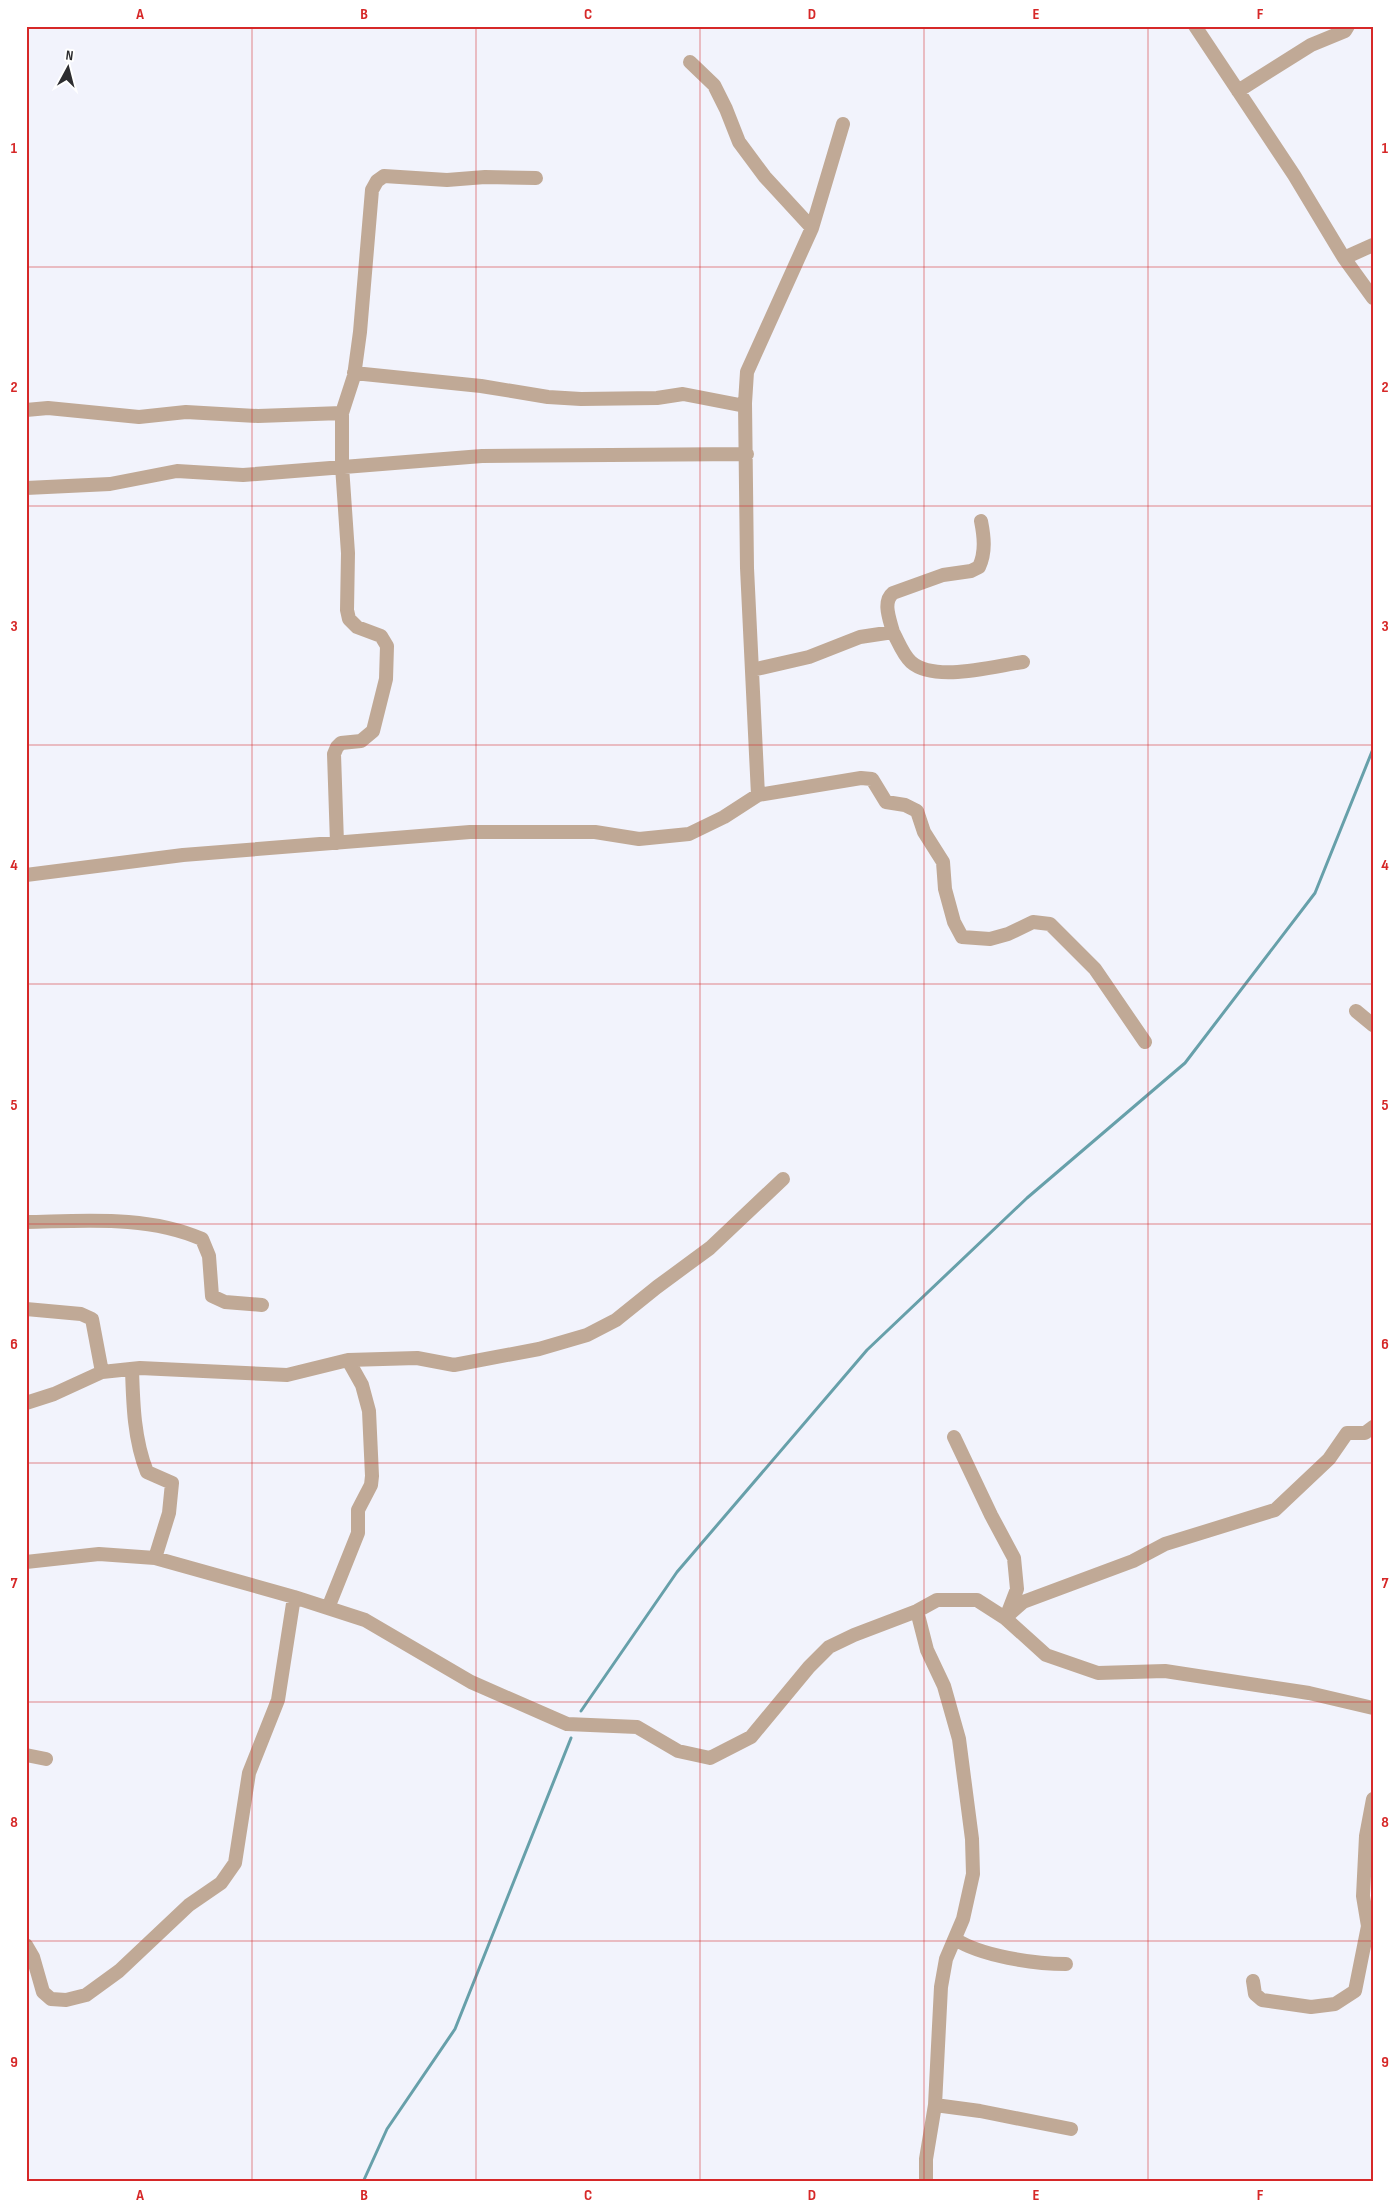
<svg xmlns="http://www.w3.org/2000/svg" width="1399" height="2208" font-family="'Sofia Sans Condensed',sans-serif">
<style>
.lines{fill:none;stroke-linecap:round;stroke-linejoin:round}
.stream{stroke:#67a0aa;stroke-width:3}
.minor{stroke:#c0a996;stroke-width:14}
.grid{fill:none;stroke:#d62828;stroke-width:1;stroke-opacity:0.55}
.neatline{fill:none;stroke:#d62828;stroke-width:2}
.grid-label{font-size:16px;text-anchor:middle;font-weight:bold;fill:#d62828}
</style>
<rect width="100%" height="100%" fill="#f2f3fc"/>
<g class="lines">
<path class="stream" d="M581,1711L677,1572L867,1350L1027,1198L1185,1063L1315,893L1373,749
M363,2182L387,2129L455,2029L571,1738"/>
<path class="minor" d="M1195,26L1294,175L1344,258L1373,298
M690,62L714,85L726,109L739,142L765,177L812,228
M1238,91L1311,45L1345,31L1348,26
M1344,258L1373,245
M354,373L481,386L548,397L581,399L657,398L683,394L745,406
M26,410L48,408L139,417L186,412L258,416L342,413L354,376L360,332L372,190L377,181L384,176L447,180L485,177L536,178
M26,488L110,484L177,471L243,475L482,456L747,454
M893,632C890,620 882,602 893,593L943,575L971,571L979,567C986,552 984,536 981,521
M752,670L809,657L860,637L893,632C898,641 903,655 911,662C935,683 994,666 1023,662
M758,795L861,778L872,779L886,802L905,805L917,811L924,832L943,862L945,889L954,922L962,937L990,939L1008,934L1033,922L1050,924L1095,969L1145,1042
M337,843L334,754L337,747L341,743L361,741L373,731L386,679L387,646L381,636L357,627L349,619L347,610L348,553L342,466V413
M26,875L183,855L470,832H595L639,839L689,834L724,817L758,795L747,568L745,403L747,372L812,228L843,124
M1356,1011L1373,1025
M26,1222C85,1221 147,1215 202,1239L209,1256L212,1296L225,1302L262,1305
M26,1309L81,1314L92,1319L102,1372
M132,1369C133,1403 134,1440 147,1472L172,1483L169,1513L155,1558
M26,1403L54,1394L102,1372L140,1368L287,1375L348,1360L417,1358L454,1365L539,1349L587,1335L616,1320L657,1287L710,1248L783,1179
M954,1437L991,1515L1014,1558L1017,1589L1007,1615
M26,1562L99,1554L155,1558L294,1597L365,1620L471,1682L567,1724L637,1727L678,1751L710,1758L751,1737L809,1667L829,1647L854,1635L917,1611L937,1600H977L1005,1618L1046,1655L1098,1673L1165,1671L1309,1693L1373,1708
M328,1608L358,1533V1510L371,1485L372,1476L369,1411L362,1385L348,1360
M917,1611L927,1650L944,1686L959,1739L972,1839L973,1874L963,1919L946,1959L941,1987L935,2105L926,2159V2182
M1005,1618L1023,1602L1133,1561L1165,1544L1275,1510L1329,1459L1347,1433H1365L1373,1427
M26,1755L46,1759
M955,1939C981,1956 1034,1964 1066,1964
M26,1945L33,1957L43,1992L51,1999L66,2000L86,1995L119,1971L189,1905L221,1883L235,1863L249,1773L278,1700L294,1597
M1253,1981L1255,1994L1262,2000L1311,2007L1335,2004L1355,1991L1368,1926L1363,1896L1366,1836L1373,1799
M935,2105L980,2111L1071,2129"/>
</g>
<path class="grid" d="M252,26V2182M476,26V2182M700,26V2182M924,26V2182M1148,26V2182M26,267H1373M26,506H1373M26,745H1373M26,984H1373M26,1224H1373M26,1463H1373M26,1702H1373M26,1941H1373"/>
<rect width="1399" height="2208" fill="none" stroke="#ffffff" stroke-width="55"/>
<g transform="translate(68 68) rotate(7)" stroke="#ffffff" stroke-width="4" paint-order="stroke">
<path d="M0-4L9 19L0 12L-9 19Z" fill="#2d2d30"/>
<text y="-8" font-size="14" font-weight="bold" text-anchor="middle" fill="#2d2d30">N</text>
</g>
<rect x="28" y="28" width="1344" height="2152" class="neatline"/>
<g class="grid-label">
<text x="140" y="19">A</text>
<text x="364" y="19">B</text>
<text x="588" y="19">C</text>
<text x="812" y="19">D</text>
<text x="1036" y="19">E</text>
<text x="1260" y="19">F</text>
<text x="14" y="153">1</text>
<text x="1385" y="153">1</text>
<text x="14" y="392">2</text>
<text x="1385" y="392">2</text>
<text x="14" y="631">3</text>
<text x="1385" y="631">3</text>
<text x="14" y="870">4</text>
<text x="1385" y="870">4</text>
<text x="14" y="1110">5</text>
<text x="1385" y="1110">5</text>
<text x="14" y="1349">6</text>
<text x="1385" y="1349">6</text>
<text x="14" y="1588">7</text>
<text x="1385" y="1588">7</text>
<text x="14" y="1827">8</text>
<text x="1385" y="1827">8</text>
<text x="14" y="2067">9</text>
<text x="1385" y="2067">9</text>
<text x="140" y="2200">A</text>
<text x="364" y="2200">B</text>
<text x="588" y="2200">C</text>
<text x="812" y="2200">D</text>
<text x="1036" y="2200">E</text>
<text x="1260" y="2200">F</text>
</g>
</svg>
